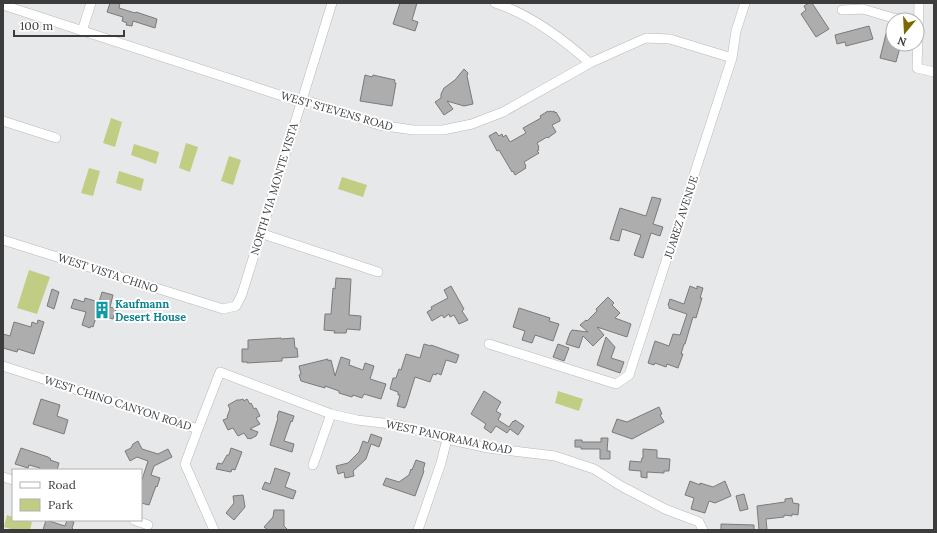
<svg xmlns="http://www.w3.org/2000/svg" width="937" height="533" font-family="Lora,serif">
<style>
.green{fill:#c1cd83}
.building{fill:#aeadae;stroke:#7b7a7b}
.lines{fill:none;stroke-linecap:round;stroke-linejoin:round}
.minor-casing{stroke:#b7b8b9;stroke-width:10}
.minor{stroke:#fff;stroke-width:9}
.labels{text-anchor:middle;stroke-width:4;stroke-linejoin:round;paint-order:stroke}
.street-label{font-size:11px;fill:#3c3c3d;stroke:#fff}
.culture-label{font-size:11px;font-weight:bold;fill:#0d838f;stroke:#fff;text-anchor:start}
</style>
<rect width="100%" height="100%" fill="#e7e8e9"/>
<path class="green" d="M111,118L122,122L115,147L103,143Z
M186,143L198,147L190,172L179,168Z
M134,144L159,152L156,164L131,155Z
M229,156L241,160L233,185L221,181Z
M89,168L100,171L93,196L81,193Z
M119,171L144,179L141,191L116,183Z
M342,177L367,185L363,197L338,189Z
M29,270L50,277L37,314L17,308Z
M558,391L583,399L579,411L555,403Z
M7,515L13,517V520H24L32,522L30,530H14L4,527Z"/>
<path class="building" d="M110,3H120L119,8L135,13L136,12L157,19L155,28L133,21L132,26L126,25L127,23L122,21L123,17L107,12Z
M400,3H417L412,20L418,22L415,31L393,24Z
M809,3H812L829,29L816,37L801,14L806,10L804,6Z
M869,26L873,39L846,46L845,42L837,44L835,35Z
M887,30L893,32V44H901L896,62L880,58Z
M464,69L468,73L467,76L473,104L464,106L447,101L453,109L444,115L435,102L441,98V94L444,88L455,80Z
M365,75L372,77L373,75L395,80L394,82L396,83L392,106L360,101Z
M548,111V112L551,111L552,112L554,111L555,113L556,112L560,119V121L552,125L556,132L548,138L547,137L537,143L539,147L538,148L539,150L537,151L539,153L524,162L526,166L525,167L526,168L515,175L513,171L512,172L499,150L497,151L489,136L496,132L499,136L502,134L503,137L506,135L510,142L526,133L523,128L541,118L540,116Z
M652,197L661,199L653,224L663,227L660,236L651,233L643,258L634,255L641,235L622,229L619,241L610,239L620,208L646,216Z
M336,278L351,279L349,315L361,316L360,330L347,329L346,333H334L335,331L324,330L325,314H331L333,288L335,289Z
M451,286L464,309L462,311L468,320L459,324L454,315L450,317L449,314L444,318L442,315L432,321L427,312L432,309L431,307L448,298L444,290Z
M690,286L697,289V286L703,288L700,298H702L696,318L693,317L685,344H684L681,354H683L678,368L667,364L666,367L655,363L654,365L648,363L655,341L669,346L673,334L680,335L687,314L669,308V306L668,305L670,299L684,304Z
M52,289L59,292L54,309L47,306Z
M102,292L113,295L110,307L116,309L113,319L97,314L93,327L91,326L90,328L82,325L86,312L71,308L74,299L84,302L85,298L99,302Z
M608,297L614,303L612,305L620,313L615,318L631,324L627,337L597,327L604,335L593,346L583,336L579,348L566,344L570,333L572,330L588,332L580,325L586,320L587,321L597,311L596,309Z
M519,308L550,318L549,321L559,324L553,341L535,335L532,343L522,340L525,331L513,327Z
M38,320L44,322L34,354L18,349L17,352L3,348V334L10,336L14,322L31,327L32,322L37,324Z
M606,337L615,347L611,358L624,362L620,373L597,365Z
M281,338V339L294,338L295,348H297L298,357L282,358V361L247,363V362H242V349H248V340Z
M424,344L431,346V345L459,355L456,363L446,360L441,375L437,373L436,375L433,374L430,382L415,377L406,406H405V408L397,406L400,395H398V392L390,389L393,378H396L399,369L401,370L406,354L420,358Z
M558,344L569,348L564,361L553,357Z
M341,357L350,360L349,365L363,370L365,363L374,366L370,379L386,384L381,399L364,394L362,398L353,395L352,397L339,393V391L325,386V388L301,381L299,375L301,374L299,366L328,359V361L331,360L335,376Z
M484,391L501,402L496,411L501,414L498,420L509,427L513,421L514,422L515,420L524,426L518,435L510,429L507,433L496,426L491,433L484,428L486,424L471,414Z
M41,399L60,405L57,416L68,420L64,434L33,424Z
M243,399L244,401L247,399L250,404L251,403L254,409L256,408L260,416L256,418L260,424L250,429L258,432L256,436L250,439L249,438L248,439L244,433L238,436L233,428L228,430L223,420L228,418L227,417L230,409L228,405L237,400H240Z
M659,407L662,414L660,415L664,422L632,439L612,432L617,419L627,422Z
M279,411L294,416L292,422L291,421L284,441L294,444L292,452L270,445L278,418L277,417Z
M371,434L382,438L379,447L371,444L366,459L353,471L354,476L345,478L344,472L338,474L336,466L348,463L359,452L363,441L368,443Z
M601,438H608L607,451H610V459H600V449H581V447H575V440H582V442H601Z
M138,441L142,449L158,454L168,449L172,457L154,466L151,475L160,478L157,487L156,486L149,505L141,503V483L148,461L137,457L130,461L125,451L131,448L133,444Z
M21,448L48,457L51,459L50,460L59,463L57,470H39L40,468L29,465L28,468L15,464Z
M231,448L242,452L235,470L232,469L231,472L216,469L218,463L222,464L227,455H229Z
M643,449L657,450V458L670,459L669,471H664V473L647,472V478L641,477V471L629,470L630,461L641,462L642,458H643Z
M416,460L425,463L423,470L424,471L415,496L383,485L386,478L399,482L409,475L411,469L412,470Z
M275,468L290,473L285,487L296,491L293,499L262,489L265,482L270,484Z
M690,481L700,485V483L713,487L725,481L731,496L715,503L709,501L705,513L691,509L694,498L685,495Z
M744,494L748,509L740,511L736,496Z
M243,495L245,507L234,520L226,513L234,503L233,496Z
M792,498L793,503L799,504L798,515L792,514V516L784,515V517L766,519L767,530H759L757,506L785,502V499Z
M274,510H284V526L288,530H268L264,527L273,517Z
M46,520L65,526L67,520L74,522L72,528L73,529V530H43Z
M721,524L754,525V530H721Z"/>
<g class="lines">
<g class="minor-casing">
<path id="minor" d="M495,3C530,14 563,39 590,63
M919,3L917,68L934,72
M3,5L301,102H311L379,125L413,130H443L472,124L503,112L590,63L646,38L670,39L732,58
M842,10L863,9L893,18L919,20
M82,31L91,3
M3,121L56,138
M260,233L378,272
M3,240L223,309L236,306L242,294L332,3
M489,344L616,384L629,375L732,58L736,31L745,3
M3,366L198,429
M313,465L331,414
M3,477L13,480
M134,520L148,525
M214,530L185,464L198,429L220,372L331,414L357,420L399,425L447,439L488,448L555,456L594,469L621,486L665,509L699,522L703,530
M418,530L441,463L447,439"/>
</g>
<use href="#minor" class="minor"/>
</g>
<defs>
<g id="building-bare" transform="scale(1.38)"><path d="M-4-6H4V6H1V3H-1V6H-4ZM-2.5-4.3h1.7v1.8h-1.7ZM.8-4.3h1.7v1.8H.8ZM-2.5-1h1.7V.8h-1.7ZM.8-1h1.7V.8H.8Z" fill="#0f9aa8" stroke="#fff" stroke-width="2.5" paint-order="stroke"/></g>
</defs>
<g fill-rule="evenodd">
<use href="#building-bare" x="102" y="310"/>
</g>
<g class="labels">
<g class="street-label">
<text transform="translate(337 111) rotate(16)" y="4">WEST STEVENS ROAD</text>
<text transform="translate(274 189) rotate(-73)" y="4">NORTH VIA MONTE VISTA</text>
<text transform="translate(681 217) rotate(-72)" y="4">JUAREZ AVENUE</text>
<text transform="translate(108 273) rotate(18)" y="4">WEST VISTA CHINO</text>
<text transform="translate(118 403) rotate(18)" y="4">WEST CHINO CANYON ROAD</text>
<text transform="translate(449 437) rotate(12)" y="4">WEST PANORAMA ROAD</text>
</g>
<g class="culture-label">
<text x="115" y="308">Kaufmann<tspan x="115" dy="13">Desert House</tspan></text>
</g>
</g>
<rect width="937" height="533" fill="none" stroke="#3c3c3d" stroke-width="8"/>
<rect x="12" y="469" width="130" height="52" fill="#ffffff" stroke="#b1b1b1"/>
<rect x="20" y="482" width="20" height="6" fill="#ffffff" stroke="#b1b1b1"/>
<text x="48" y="489" font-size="12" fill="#3c3c3d">Road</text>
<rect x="20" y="499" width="20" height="12" fill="#c1cd83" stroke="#b1b1b1"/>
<text x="48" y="509" font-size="12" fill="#3c3c3d">Park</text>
<g transform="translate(905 32) rotate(198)"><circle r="19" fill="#ffffff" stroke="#b1b1b1"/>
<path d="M0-3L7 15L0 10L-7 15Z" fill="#7c6800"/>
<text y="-6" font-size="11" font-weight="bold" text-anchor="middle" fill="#3c3c3d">N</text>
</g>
<path d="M14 30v6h110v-6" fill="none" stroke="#3c3c3d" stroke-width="2"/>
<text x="20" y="30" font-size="12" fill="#3c3c3d" stroke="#ffffff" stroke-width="3" paint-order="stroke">100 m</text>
</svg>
